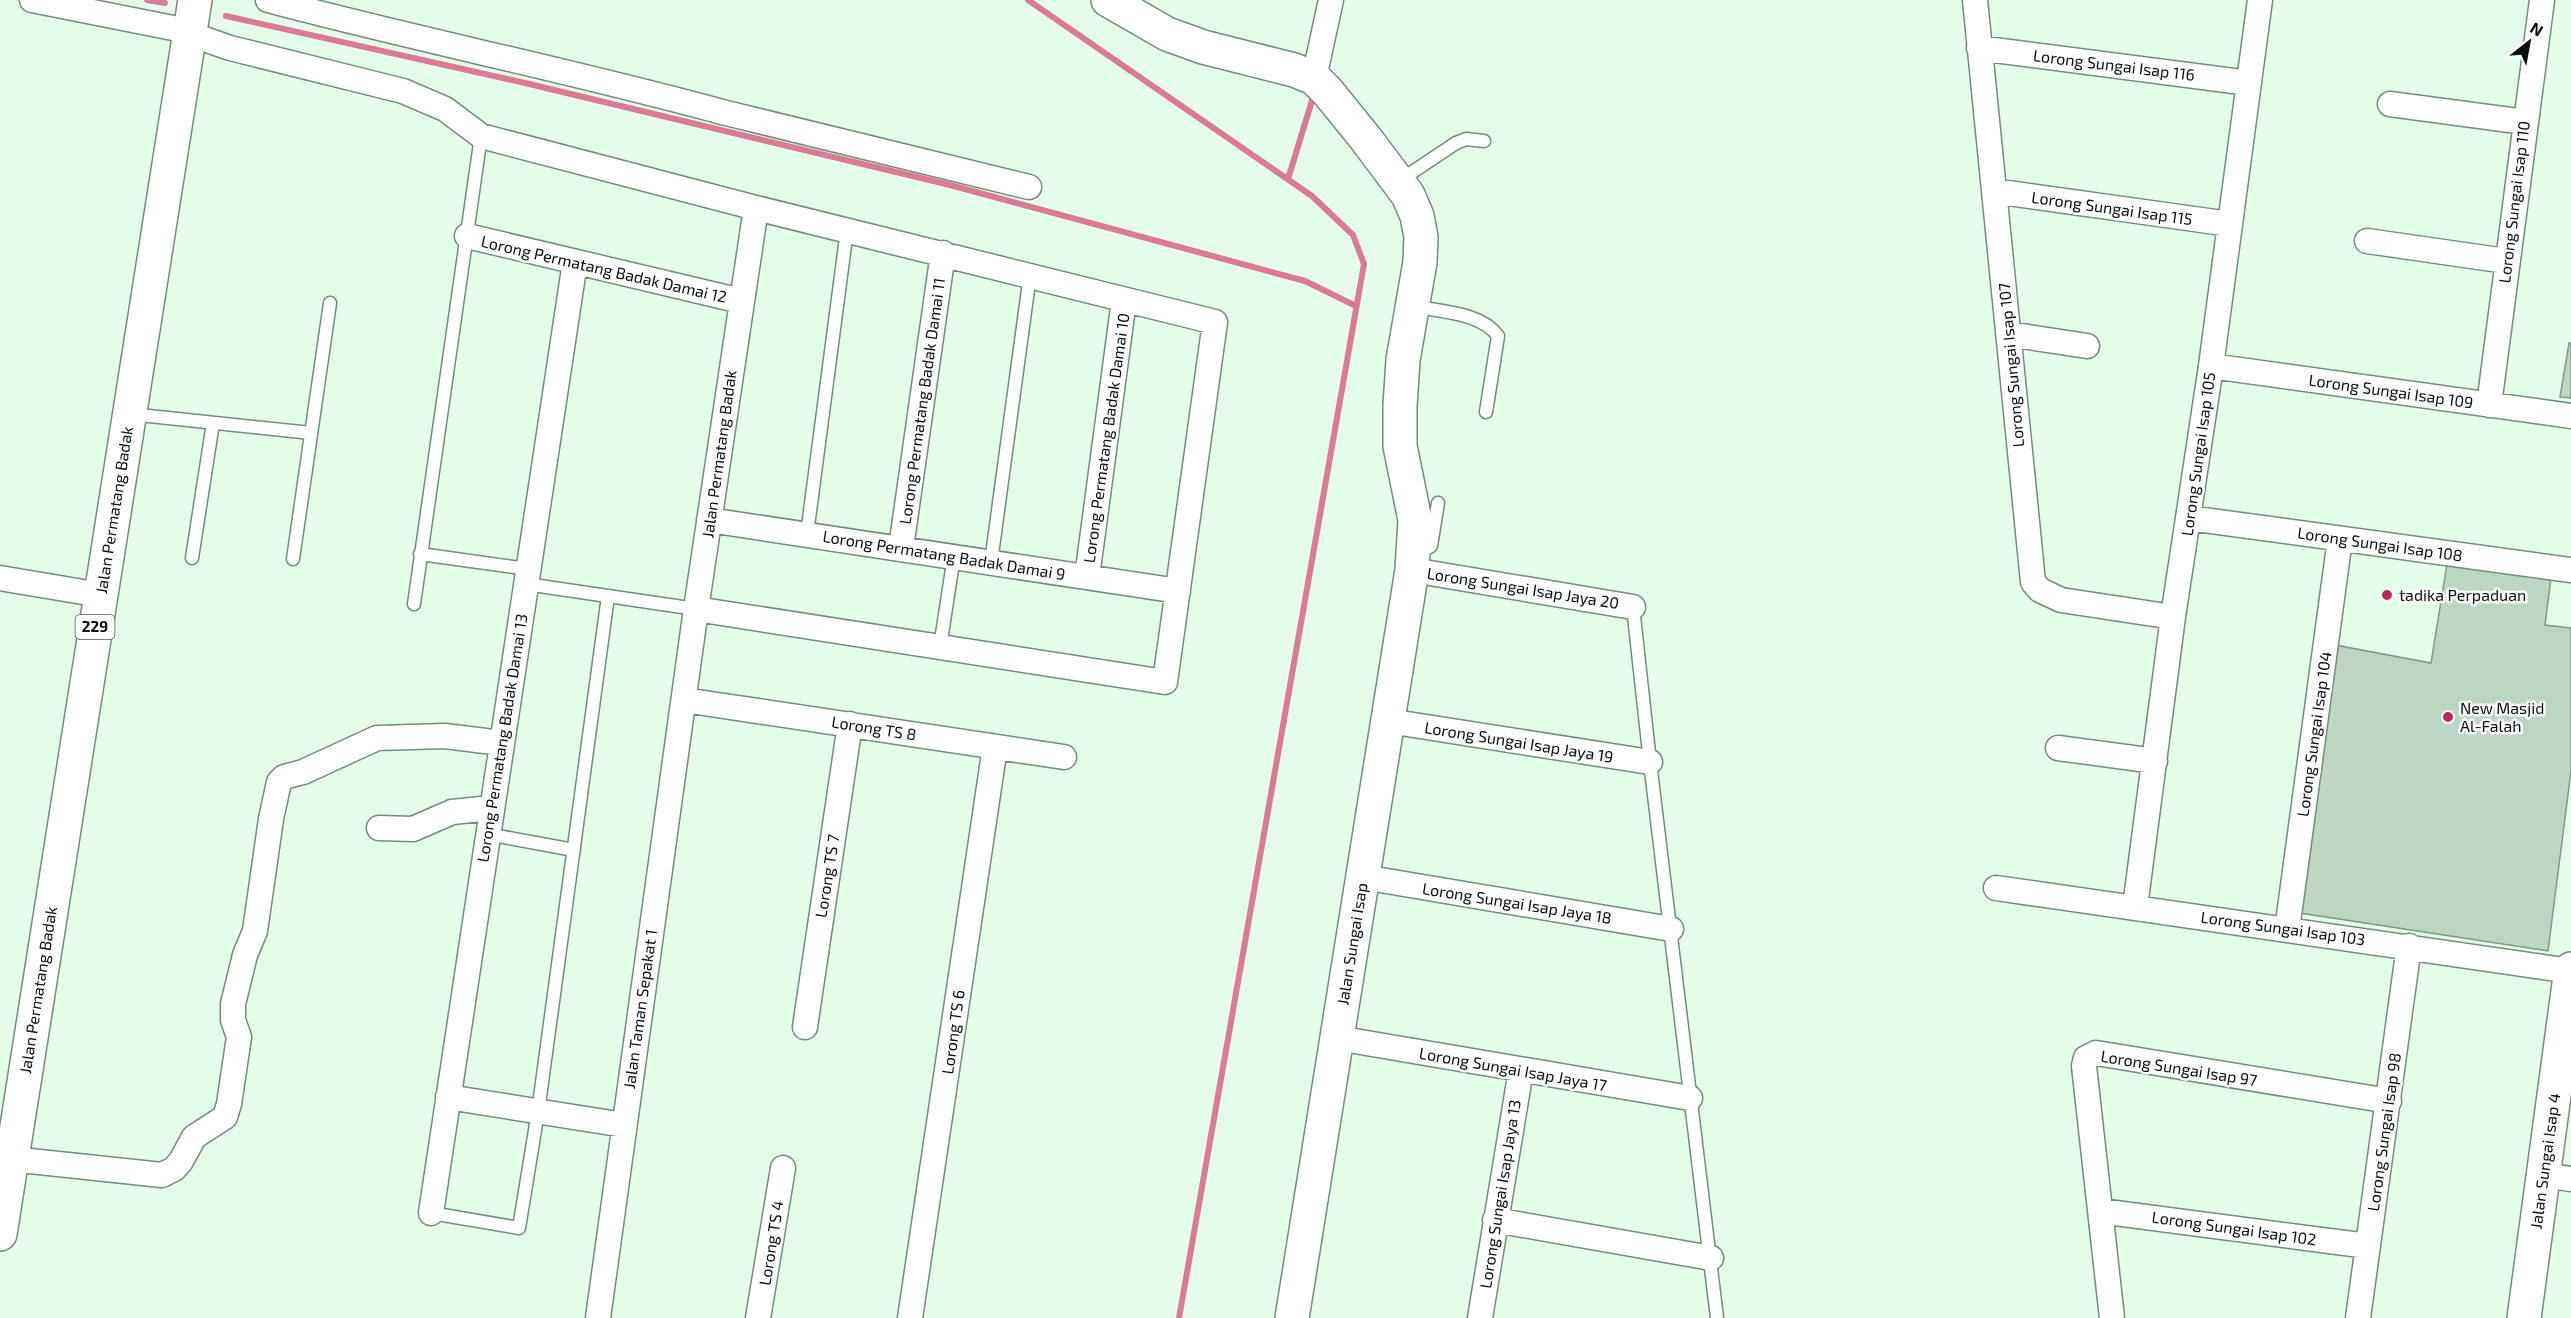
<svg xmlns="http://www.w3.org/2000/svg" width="2571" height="1318" font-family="'Exo 2',sans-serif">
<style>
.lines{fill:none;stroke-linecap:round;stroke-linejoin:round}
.stream{stroke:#da7a93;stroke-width:6}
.building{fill:#bcd6c2;stroke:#819986;stroke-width:1.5}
.lane-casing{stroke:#748c7a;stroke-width:15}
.street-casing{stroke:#748c7a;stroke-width:27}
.secondary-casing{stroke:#748c7a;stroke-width:36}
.primary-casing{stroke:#748c7a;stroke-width:36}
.lane{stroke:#fff;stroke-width:12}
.street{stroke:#fff;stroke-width:24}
.secondary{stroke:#fff;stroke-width:33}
.primary{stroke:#fff;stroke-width:33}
.poi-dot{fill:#b6295e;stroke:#fff;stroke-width:2}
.labels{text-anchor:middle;stroke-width:5;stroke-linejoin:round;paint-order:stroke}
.shield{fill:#fff;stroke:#515753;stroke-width:1.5}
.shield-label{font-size:15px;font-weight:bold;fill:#070f09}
.street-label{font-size:16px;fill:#070f09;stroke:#fff}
.poi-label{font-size:16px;fill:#070f09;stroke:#fff;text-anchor:start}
</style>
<rect width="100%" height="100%" fill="#e4feea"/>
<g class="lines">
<path class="stream" d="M147,0L165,3
M1028,0L1312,196L1353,235L1364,264L1179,1318
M226,16L525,83L950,185L1305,281L1356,306
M1288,179L1314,94"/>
</g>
<path class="building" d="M2569,343H2571V398L2560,397Z
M2447,564L2551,578L2545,625L2571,628V771L2548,951L2300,913L2335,645L2431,663Z"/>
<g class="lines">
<g class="lane-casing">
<path id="lane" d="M1399,181L1456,143L1466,139L1484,141
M1413,306C1440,312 1481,312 1498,336L1486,412
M130,414L311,433
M807,534L847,230
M420,554L528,569
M1417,554L1431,546L1438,503
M192,558L213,423
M293,559L330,303
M991,562L1030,275
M526,584L696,609
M414,604L481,136
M1633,607L1650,762L1717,1318
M940,647L954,556
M487,834L574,850
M431,1213L519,1228L538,1112L608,596"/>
</g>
<g class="street-casing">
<path id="street" d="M32,0L173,28L230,48L403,91L445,109L481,136L756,208L1215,322L1165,682L696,609
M268,0C418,40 572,71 722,112L1029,187
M1975,0L2033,582L2040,590L2061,600L2173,617
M1979,48L2249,83
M1314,78L1331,0
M2390,104L2525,122
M1994,191L2230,224
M467,236L741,301
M2367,241L2506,261
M2009,334L2087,346
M2211,366L2571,416
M2489,405L2542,0
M2189,518L2571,570
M709,520L1178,591
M901,548L943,253
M1412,570L1633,607
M1087,577L1124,300
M0,578L101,595
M684,700L1064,757
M1388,721L1650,762
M2058,748L2155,761
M379,828L413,829L452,812L491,808
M1363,877L1671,929
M1996,888L2571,971
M2135,907L2173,617L2211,366L2260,0
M2287,930L2340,539
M805,1027L850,724
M1337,1038L1690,1098
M448,1097L624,1125
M11,1159L162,1175L174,1169L181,1161L194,1137L225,1117L229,1104L239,1037L233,1020V1004L245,955L255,931L271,819L279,782L284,777L303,772L377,738L445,736L501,743
M2543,1175L2571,1179
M2100,1211L2368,1246
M431,1213L575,262
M1495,1220L1711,1258
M598,1318L696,609L756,208
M758,1318L783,1168
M910,1318L995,747
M1480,1318L1521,1070
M2112,1318L2084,1066L2086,1058L2096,1053L2389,1101
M2358,1318L2409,946"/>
</g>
<g class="secondary-casing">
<path id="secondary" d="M1108,0L1167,34L1203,47L1294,70L1314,78L1328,92L1366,139L1408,195L1417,216L1421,237L1420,262L1403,360L1400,406V446L1415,520L1412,570L1292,1318
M2524,1318L2571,969"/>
</g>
<g class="primary-casing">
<path id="primary" d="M0,1234L195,0"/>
</g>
<use href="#lane" class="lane"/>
<use href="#street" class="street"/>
<use href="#secondary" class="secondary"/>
<use href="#primary" class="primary"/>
</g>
<g class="poi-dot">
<circle cx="2387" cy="595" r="6"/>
<circle cx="2448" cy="717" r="6"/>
</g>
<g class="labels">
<rect class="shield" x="75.5" y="615" width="39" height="24" rx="4.5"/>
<g class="shield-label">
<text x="95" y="632">229</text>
</g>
<g class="street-label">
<text transform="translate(2114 65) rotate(7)" y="6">Lorong Sungai Isap 116</text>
<text transform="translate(2514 202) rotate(-83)" y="6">Lorong Sungai Isap 110</text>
<text transform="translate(2112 208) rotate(8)" y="6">Lorong Sungai Isap 115</text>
<text transform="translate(604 269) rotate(13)" y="6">Lorong Permatang Badak Damai 12</text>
<text transform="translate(2011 365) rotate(-95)" y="6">Lorong Sungai Isap 107</text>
<text transform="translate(2391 391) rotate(8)" y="6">Lorong Sungai Isap 109</text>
<text transform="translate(922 401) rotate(-82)" y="6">Lorong Permatang Badak Damai 11</text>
<text transform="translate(1106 438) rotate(-82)" y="6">Lorong Permatang Badak Damai 10</text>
<text transform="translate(719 454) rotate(-82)" y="6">Jalan Permatang Badak</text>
<text transform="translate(2198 454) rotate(-82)" y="6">Lorong Sungai Isap 105</text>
<text transform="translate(114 510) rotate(-81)" y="6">Jalan Permatang Badak</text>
<text transform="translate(2380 544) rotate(8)" y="6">Lorong Sungai Isap 108</text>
<text transform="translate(944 555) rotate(9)" y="6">Lorong Permatang Badak Damai 9</text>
<text transform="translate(1523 588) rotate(9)" y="6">Lorong Sungai Isap Jaya 20</text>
<text transform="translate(874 728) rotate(9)" y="6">Lorong TS 8</text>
<text transform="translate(2314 734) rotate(-82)" y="6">Lorong Sungai Isap 104</text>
<text transform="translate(502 738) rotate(-81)" y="6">Lorong Permatang Badak Damai 13</text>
<text transform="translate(1519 742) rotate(9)" y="6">Lorong Sungai Isap Jaya 19</text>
<text transform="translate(827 876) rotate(-81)" y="6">Lorong TS 7</text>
<text transform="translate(1517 903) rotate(9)" y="6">Lorong Sungai Isap Jaya 18</text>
<text transform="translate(2283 928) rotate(8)" y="6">Lorong Sungai Isap 103</text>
<text transform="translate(1352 944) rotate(-81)" y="6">Jalan Sungai Isap</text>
<text transform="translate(38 990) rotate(-81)" y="6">Jalan Permatang Badak</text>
<text transform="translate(640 1009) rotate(-82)" y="6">Jalan Taman Sepakat 1</text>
<text transform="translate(953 1032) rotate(-82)" y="6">Lorong TS 6</text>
<text transform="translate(2179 1068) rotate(9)" y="6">Lorong Sungai Isap 97</text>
<text transform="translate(1513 1069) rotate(10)" y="6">Lorong Sungai Isap Jaya 17</text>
<text transform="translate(2384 1132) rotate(-82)" y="6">Lorong Sungai Isap 98</text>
<text transform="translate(2545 1161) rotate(-82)" y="6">Jalan Sungai Isap 4</text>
<text transform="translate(1500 1194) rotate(-81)" y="6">Lorong Sungai Isap Jaya 13</text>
<text transform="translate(2234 1228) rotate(8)" y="6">Lorong Sungai Isap 102</text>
<text transform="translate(771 1243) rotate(-81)" y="6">Lorong TS 4</text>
</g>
<g class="poi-label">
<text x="2399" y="601">tadika Perpaduan</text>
<text x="2460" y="714">New Masjid<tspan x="2460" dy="18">Al-Falah</tspan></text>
</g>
</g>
<g transform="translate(2529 42) rotate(31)" stroke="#ffffff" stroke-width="4.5" paint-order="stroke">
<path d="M0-4.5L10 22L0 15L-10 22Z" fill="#070f09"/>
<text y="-9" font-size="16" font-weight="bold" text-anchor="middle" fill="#070f09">N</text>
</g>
</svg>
